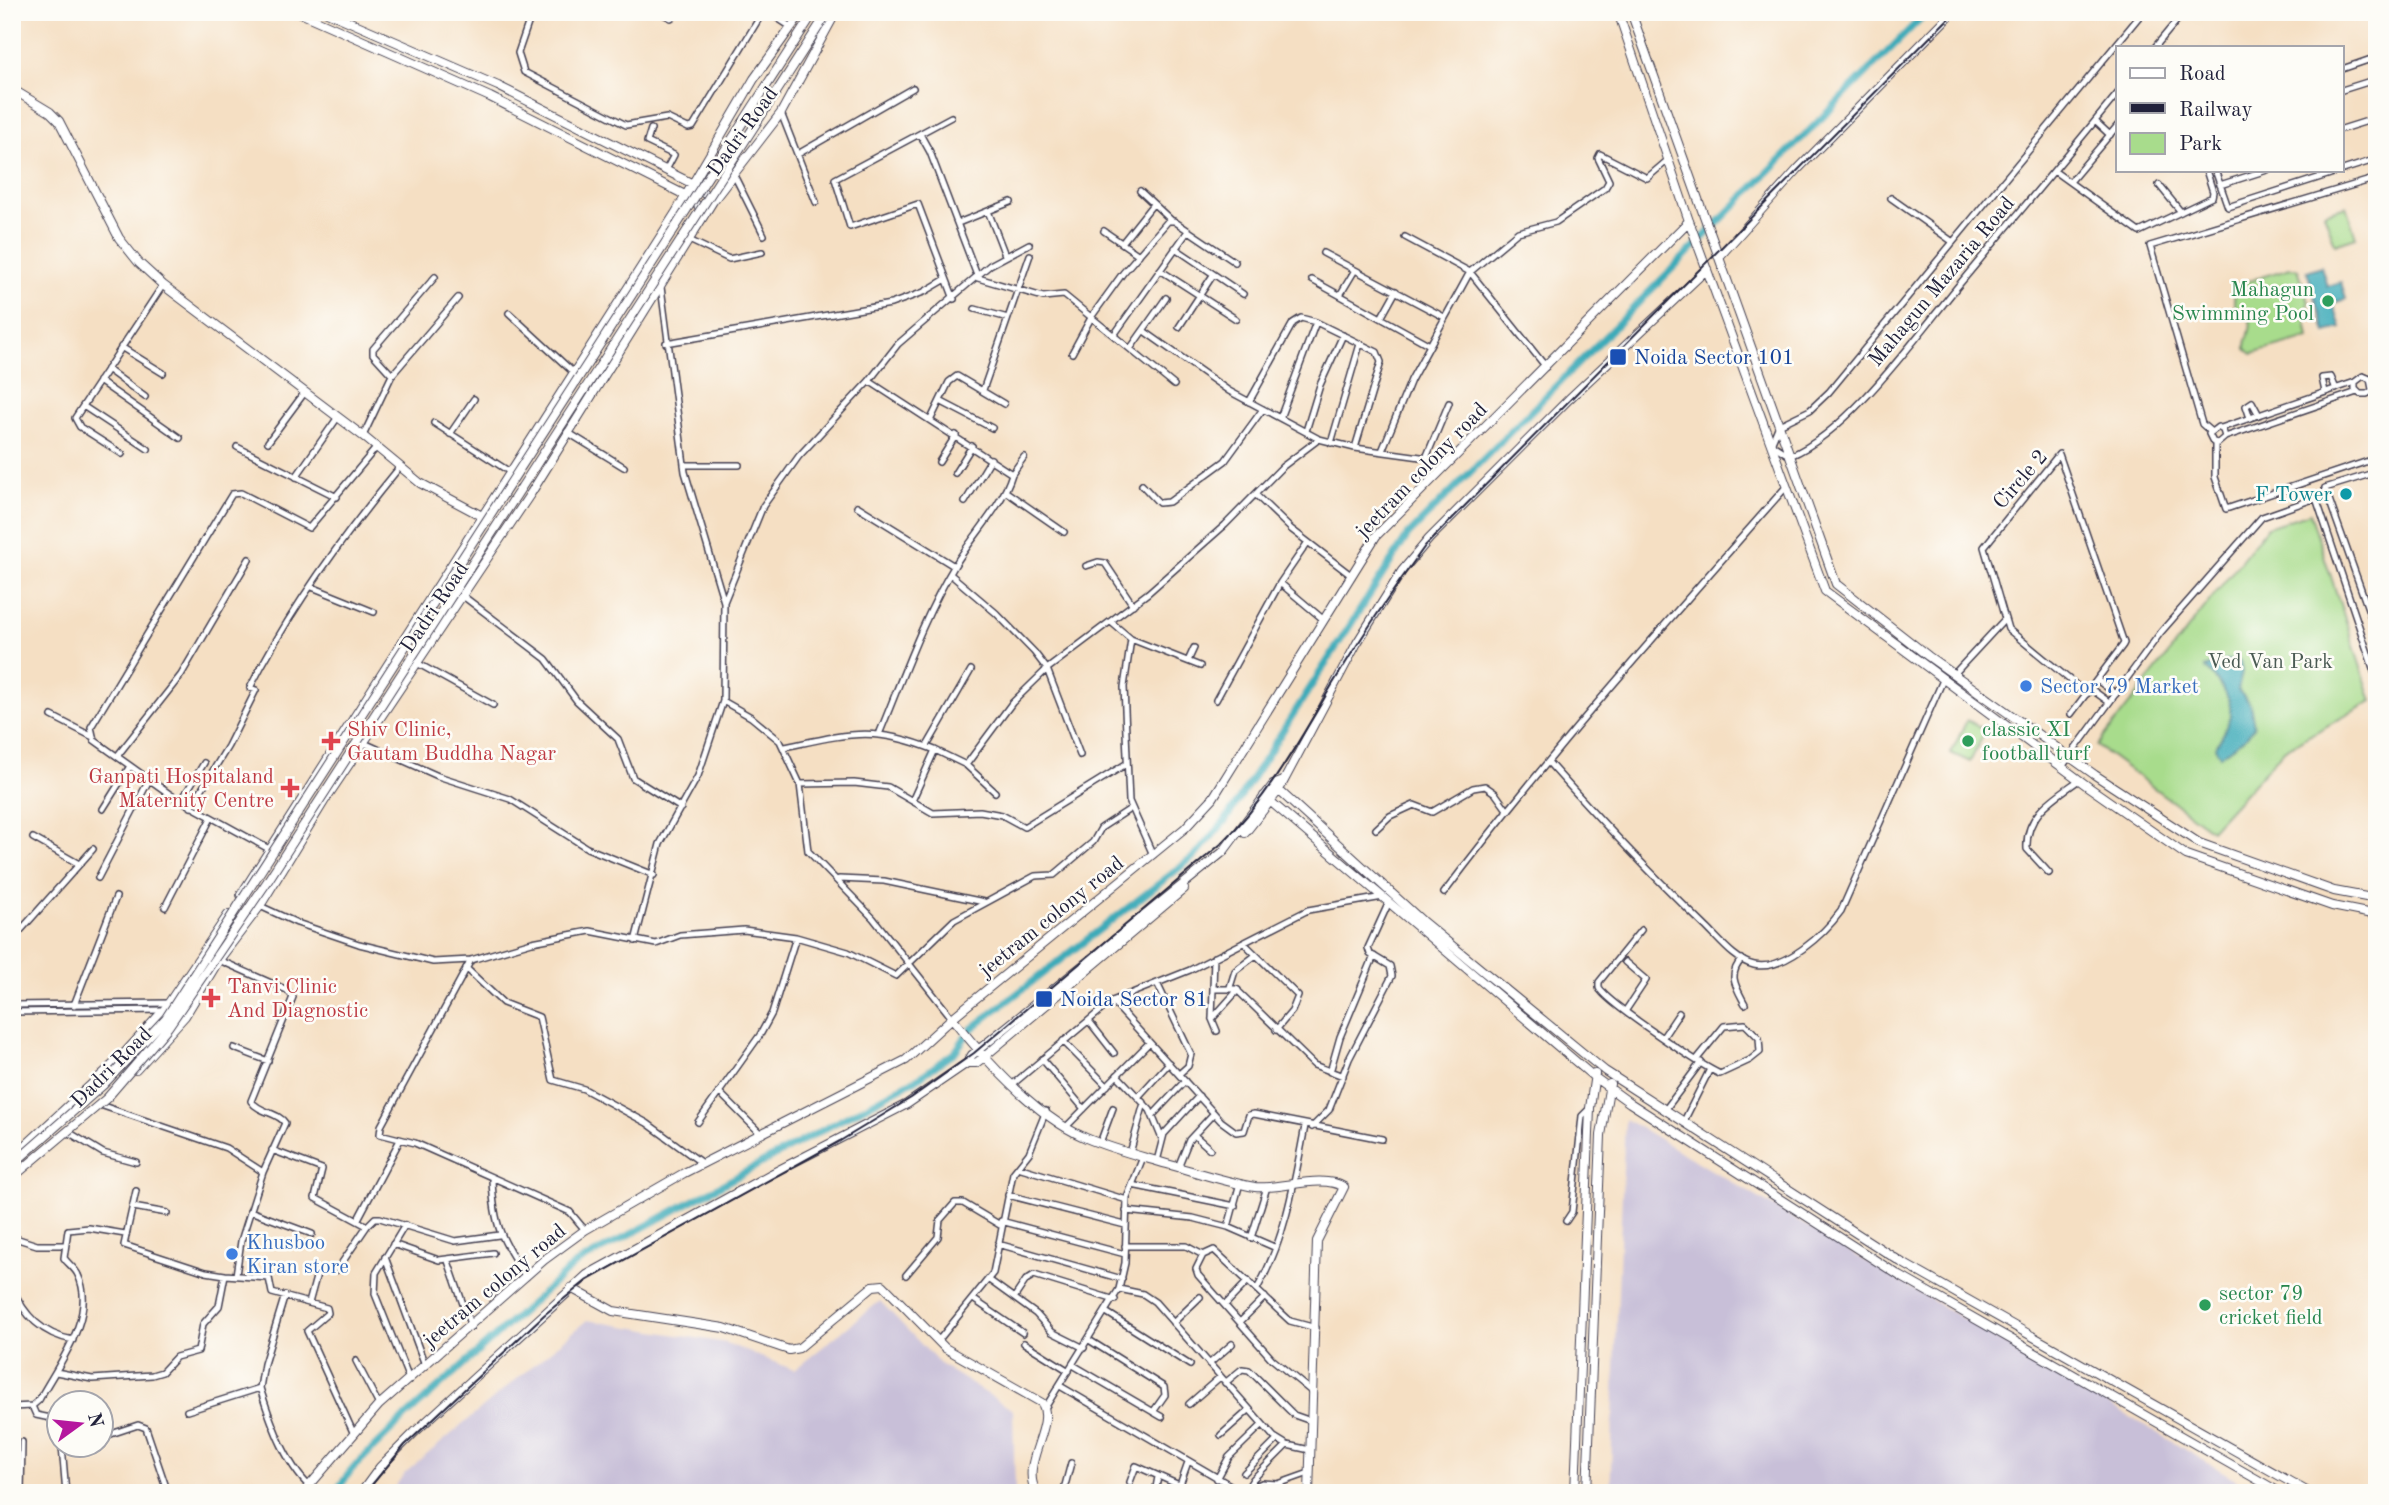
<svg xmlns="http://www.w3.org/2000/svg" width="2389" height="1505" font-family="'Old Standard TT',serif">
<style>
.industrial{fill:#c8bfd8}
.green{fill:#a8dc8c;stroke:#657f64;stroke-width:2}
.water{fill:#3cabb9;stroke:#2f667a;stroke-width:2}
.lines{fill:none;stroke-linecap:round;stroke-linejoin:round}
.canal{stroke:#3cabb9;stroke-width:7}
.street-casing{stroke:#423e4f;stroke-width:8}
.secondary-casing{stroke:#423e4f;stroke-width:10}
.street{stroke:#fff;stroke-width:5}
.secondary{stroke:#fff;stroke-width:8}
.rail{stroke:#22223b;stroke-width:2}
.secondary-bridge-casing{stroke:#423e4f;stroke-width:10;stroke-linecap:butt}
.secondary-bridge{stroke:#fff;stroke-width:8}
.leisure-dot{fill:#2e9e5b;stroke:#fdfcf7;stroke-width:2.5}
.transit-dot{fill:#1a4fb4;stroke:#fdfcf7;stroke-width:2.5}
.culture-dot{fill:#0f9aa8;stroke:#fdfcf7;stroke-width:2.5}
.shop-dot{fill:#3f7fe0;stroke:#fdfcf7;stroke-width:2.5}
.health-dot{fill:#e0444e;stroke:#fdfcf7;stroke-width:2.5}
.labels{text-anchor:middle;stroke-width:5;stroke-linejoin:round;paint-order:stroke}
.street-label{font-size:21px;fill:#22223b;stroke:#fdfcf7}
.leisure-label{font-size:21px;fill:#27864d;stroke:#fdfcf7;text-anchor:start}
.transit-label{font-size:21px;fill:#164399;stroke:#fdfcf7;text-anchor:start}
.culture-label{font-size:21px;fill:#0d838f;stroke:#fdfcf7;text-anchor:end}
.park-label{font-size:21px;fill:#4a5a53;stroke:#fdfcf7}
.shop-label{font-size:21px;fill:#366cbe;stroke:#fdfcf7;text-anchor:start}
.health-label{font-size:21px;fill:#be3a42;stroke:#fdfcf7;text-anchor:start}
</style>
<rect width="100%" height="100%" fill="#fdfcf7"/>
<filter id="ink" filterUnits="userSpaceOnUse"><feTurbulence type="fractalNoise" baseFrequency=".0143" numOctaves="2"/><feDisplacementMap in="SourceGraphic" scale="14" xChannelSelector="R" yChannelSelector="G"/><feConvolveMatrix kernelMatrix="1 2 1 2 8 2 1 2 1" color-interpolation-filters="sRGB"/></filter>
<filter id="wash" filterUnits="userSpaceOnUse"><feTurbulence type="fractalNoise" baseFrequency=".00686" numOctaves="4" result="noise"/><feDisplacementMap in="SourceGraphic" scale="28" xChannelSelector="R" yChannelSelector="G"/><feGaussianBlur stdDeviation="1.57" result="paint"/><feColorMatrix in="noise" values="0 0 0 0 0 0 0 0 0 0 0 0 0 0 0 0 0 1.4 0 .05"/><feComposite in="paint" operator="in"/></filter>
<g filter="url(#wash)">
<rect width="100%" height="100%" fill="#f5dfc3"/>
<path class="industrial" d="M1625,1119L2259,1493H1610Z
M880,1301L941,1365L1013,1410L1015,1493H390L405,1473L587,1320L726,1343L794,1370Z"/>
<path class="green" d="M2346,206L2356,237L2335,244L2324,213Z
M2290,268L2298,269L2309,302L2306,321L2309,338L2252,354L2246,349C2245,335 2257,327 2246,313H2239L2234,303L2235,285Z
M2310,513L2372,701L2285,749L2211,830L2097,746L2267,527Z
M1967,720L1986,730L1970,762L1951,753Z"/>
<path class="water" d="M2321,266L2327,286L2341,282L2346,299L2333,303L2341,328L2326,332L2307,271Z
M2227,660L2240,661L2242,672L2238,690L2250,704L2254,726L2246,737L2220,756L2215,747C2239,714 2234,695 2205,668Z"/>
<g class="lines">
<path class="canal" d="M335,1493L352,1469L401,1421L574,1265L920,1077L955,1052L970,1030L1196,855L1225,821L1408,535L1927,12"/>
</g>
</g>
<g filter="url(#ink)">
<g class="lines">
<g class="street-casing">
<path id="street" d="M532,12L518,53L524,72L626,125L667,118L688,128L693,127L763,12
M659,12L671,18L680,12
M768,12L791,27
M2155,47L2184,12
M2342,69L2377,57
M2342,90L2377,79
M2118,93C2065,158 2011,222 1958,286C1916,337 1849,432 1790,456L1771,444L1779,425L1810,410L1829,392L2143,12
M781,113L816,202
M951,117L835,179L850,227L918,204L954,299
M2095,121L2110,135
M651,129L647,142L674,155L666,170
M2342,129L2377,118
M920,134L930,152L978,278L1043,297L1064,295L1174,385
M798,154L913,88
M2215,170L2228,207L2377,159
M2054,171L2139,232L2212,197L2213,192L2206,170
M729,179H736L764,235
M2070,182L2118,125
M2159,185L2181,212
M2220,185L2267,170
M1140,191L1171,220
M1891,198L1953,242
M958,223L988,211
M1104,231L1139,255
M1405,237L1470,272L1546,367
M689,240L729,259L762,252
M1122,243L1153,204
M1175,248L1243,294
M1323,253L1444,317
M1005,255L988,211L1011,202
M1160,270L1236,319
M1312,280L1428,344
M661,287L685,472L724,602L723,701L751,717L780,741L800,784L808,851L873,918L952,1018
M1340,295L1355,270
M975,309L1008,318
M509,313L574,373
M1381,318L1396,291
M1179,327L1213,275
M1144,331L1229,391L1319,439L1355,448L1450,461
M1114,335L1188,231
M666,343L891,304L924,292L946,279
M121,347L163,373
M1130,349L1166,298
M1072,353L1092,316L1123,273L1168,221H1174L1235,262
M107,369L145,397
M392,375L458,298
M99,381L180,438
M869,381L1012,474C1002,507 973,535 955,565C924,616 903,676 880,732
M2372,389L2370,379L2363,376L2355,382V389L2360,394H2367L2377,387
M983,390L1030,255
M2325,392L2322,378L2331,377L2336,389
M940,401L992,428
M1249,402L1293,323L1301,318L1316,322
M83,406L148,449
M1280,418L1316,322L1377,352L1381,362L1355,448
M2250,418L2246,406L2252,402L2259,415
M931,419L949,382L957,376L1004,404
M434,423L510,472
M2221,428L2355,382
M1306,431L1320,385L1343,335
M2210,431L2202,424L2150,246L2377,178
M567,432L624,467
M450,434L474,399
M363,436L392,375L373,354V349L435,277
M2225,437L2223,430L2218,427L2209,434L2213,442L2218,443L2225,437L2357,392
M268,442L305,392
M1331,443L1360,344
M2215,443V477L2226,509L2377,458
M237,447L337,497
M1382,451L1411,380L1470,272L1518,232L1556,222L1605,188L1609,181L1598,158L1600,154L1647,178L1668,160
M122,454L80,427L75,418L163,285
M1426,458L1449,403
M939,462L956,435
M684,465H739
M2377,472L2325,488L2377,634
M955,473L972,446
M1012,474L1024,457
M296,477L338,417
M1142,485L1159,503L1169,502L1225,461L1263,409
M1005,491L1064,532
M1256,495L1291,529L1352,576
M965,502L991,459
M857,506L954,566
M1086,566L1098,562L1105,563L1133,605
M950,574L996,613L1034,652L1047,669L1080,755
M1280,583L1324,620
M312,587L374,612
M463,596L546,659L577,701L618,739L633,778L681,808
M724,602L763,506L799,456L869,381L898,344L990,265L1029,244
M1111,622L1131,639L1124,687L1129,801L1153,855
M1131,639L1200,666
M1188,661L1194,648
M417,663L493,705
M1954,674L2005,619
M2097,680L2116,694
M2091,689L2109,702
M1216,700L1280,583L1308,542
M2071,714L2123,645L2124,643L2059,454L1984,547L2008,629L2087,694
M52,716L91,736
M364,743L438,776L510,799L587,848L654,875
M927,746L971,670
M785,747C847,734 873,725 935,750L912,801
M935,750L966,765L995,792
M118,755L181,675L249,559
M1549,763C1599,819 1650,873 1704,925C1718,938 1735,961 1754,965C1784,972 1825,933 1841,911L1943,680
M966,765L1012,703L1047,669L1148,593L1225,525L1282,467L1319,439
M2062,767L2161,632L2262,517L2316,498L2377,680
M800,784L854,783L888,787L933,813L980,811L1002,815L1024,827L1126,764
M181,801L204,763
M191,807L228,746L256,690L250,688C290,609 343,536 399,468
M103,809L130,766
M1376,829L1390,816L1414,805L1432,812L1473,788L1485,786L1495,793L1508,811
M33,838L79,864
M269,849L171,795L94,740L91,727L232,494L241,493L309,528L376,448
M2049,873L2027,849C2025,814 2054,798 2079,780
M98,878L149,780
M839,879L884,881L984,902
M1444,893C1550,752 1669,620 1786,487
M260,906L297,923L359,944L433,962L471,960L532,942L590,931L656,944L680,935L744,930L796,937L848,952L896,976L954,920L1035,876L1054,875L1093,842L1101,828L1130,809
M165,907L211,818
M1641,930L1599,982C1599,988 1598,988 1602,992C1616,1008 1700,1065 1720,1074L1750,1060L1760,1052L1759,1038L1745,1024L1724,1026L1697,1059
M12,940L93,849
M635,941L660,844L698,776L723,701
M1244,943L1298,996L1292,1011L1276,1030
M1214,957L1212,1019L1217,1031
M1742,959C1727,975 1736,987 1745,1004
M219,960L287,990L293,997L251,1101C259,1113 278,1112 285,1123L263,1172L241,1241L236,1275
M471,960L381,1126L380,1134L415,1143L570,1212L585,1230
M1625,962L1646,980L1626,1010
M466,968L503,1003L539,1017L553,1080L584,1089L647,1123L703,1164
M1157,983L1191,1054L1188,1066L1179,1074
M1230,987L1235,971L1256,955
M1214,989H1236L1314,1065L1343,1076
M1112,1001L1221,1121L1236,1132L1244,1131L1249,1115L1254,1114L1382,1139
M12,1005L170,1003
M74,1005L116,897
M12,1012L165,1010
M1212,1019L1238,990
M1089,1021L1114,1053
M1663,1037L1679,1013
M1063,1041L1107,1086
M234,1048L268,1061
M1042,1059L1084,1109
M1330,1072L1340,1037L1374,956
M1117,1075L1150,1110L1162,1139
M1013,1084L1112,1001L1190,970L1308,910L1383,897
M719,1092L761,1134
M1138,1097L1169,1063
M103,1106L226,1148L263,1172
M1665,1110L1701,1062
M1153,1115L1185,1081
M1684,1121L1710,1069
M698,1122L760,1035L772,1013L796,937
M1067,1126L1149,1043
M1312,1127L1329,1110L1349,1059L1392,976L1390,966L1370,954L1368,948L1389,902
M70,1133L103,1153L136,1162
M1194,1135L1210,1149
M1100,1143L1113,1108
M12,1144L22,1150
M272,1150L322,1169L315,1198L367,1226L375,1218H380L455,1241L499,1235
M1130,1153L1144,1103
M1157,1161L1164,1134L1199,1096
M1018,1167L1127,1200
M1178,1167L1189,1140L1214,1113
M492,1180C494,1227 501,1238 526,1277
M1132,1185L1235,1206
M1008,1195L1125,1225
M133,1207L167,1213
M250,1211L312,1234
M1126,1211L1193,1218L1228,1227L1240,1183
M358,1219L400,1140
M1001,1221L1125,1254
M1566,1221L1572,1212L1582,1116L1590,1108
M405,1225L376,1273L375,1294L409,1379
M1228,1227L1274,1247
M12,1237L37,1245H65
M1251,1238L1267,1187
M393,1244L439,1260L493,1253
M998,1244L1122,1279
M1125,1246H1186L1203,1255
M385,1257L425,1365
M448,1261L471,1327
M337,1270L367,1226
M225,1275L269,1278L272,1293L327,1308L328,1313L307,1331L353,1432
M906,1275L938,1237L940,1220L955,1203H963L1000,1225
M989,1280L1036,1314L1052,1332L1084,1348
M12,1287C24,1316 42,1334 73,1340
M1119,1289L1143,1294L1155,1302L1274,1437L1287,1445L1310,1450
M1257,1289C1285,1241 1295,1180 1305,1126
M1014,1298L1026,1280L1034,1275L1115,1300
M973,1299L1023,1333
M309,1303L318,1270
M1225,1305L1248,1281
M1106,1312L1190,1365
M1240,1322L1265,1297
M1173,1323L1200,1297
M1089,1340L1164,1387L1165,1395L1153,1412
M938,1341L993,1273L1013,1173L1029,1153L1046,1111
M1024,1343L1069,1371
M356,1361L379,1405
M1209,1364L1232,1344
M1073,1365L1162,1417
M56,1372L92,1379L152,1375L162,1372L176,1357L198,1351L203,1324L219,1306L225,1275L206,1272L124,1245L136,1191
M1225,1383L1242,1369L1249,1370L1294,1415L1311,1421
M1060,1386L1242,1492L1262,1483L1278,1484L1309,1473
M260,1388C271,1423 287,1470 317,1493
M1312,1392L1272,1359L1198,1275L1196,1269L1203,1255L1214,1250L1290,1321L1316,1328
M1189,1404L1220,1377
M32,1406L36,1415L60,1420
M12,1407L32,1406L39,1400C56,1367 98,1316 78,1275C75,1268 68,1264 64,1258L68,1230L89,1228L125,1234
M1045,1408L1119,1289L1125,1263L1127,1198L1143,1157
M187,1411L260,1388L264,1364L285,1295
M1221,1435L1249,1410
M102,1437L138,1425L146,1428L166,1487
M62,1446L66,1493
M1244,1473L1277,1440
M1217,1479L1229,1457L1262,1425
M1130,1482L1136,1466L1179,1485
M1245,1492L1253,1479L1287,1445
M21,1493L22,1442
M139,1493H146
M1063,1493L1071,1463
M1155,1493L1158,1477
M1177,1493L1188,1462"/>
</g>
<g class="secondary-casing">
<path id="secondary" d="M298,12L490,97L685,195L704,211
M327,12L498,86L693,184L713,201
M1618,12L1689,221L1825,591L2090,788L2186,855L2332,906L2377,915
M1631,12L1836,584L1928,656L2095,775L2199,843L2334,891L2377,899
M12,89L50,112L59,121L119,238L139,263L163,285L363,436L420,483L482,516
M1719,257L1798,169L1953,12
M1273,785L1422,921L1605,1071L1901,1262L2310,1493
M1264,796L1594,1077L1630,1103L1900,1276L2281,1493
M1245,833L1279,790L1357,643L1402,571L1429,539L1569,399L1707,269
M241,895L675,214L754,79L802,12
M952,1018C986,1061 1035,1116 1086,1138C1112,1149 1140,1156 1167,1164C1196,1172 1225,1182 1255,1187C1280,1190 1322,1173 1344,1187L1317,1241L1309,1493
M967,1063H976L984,1057L1184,889
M136,1070L185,1016L219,960L260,906L325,800L531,493L713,201L781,113L836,12
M12,1158L120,1058L164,1010L228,915
M571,1288L613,1311L724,1328L789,1350L799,1348L873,1286L883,1285L945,1348L1042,1403C1056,1427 1018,1465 1037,1493
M303,1493L379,1405L544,1260L585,1230L684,1173L906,1060L952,1018L1185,828L1213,798L1376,536L1689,221
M361,1493L380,1467L415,1432L587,1275L771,1174L907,1104L967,1063L972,1055L1223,852L1273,785L1281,782
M1575,1493L1590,1108L1595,1074
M1587,1493L1601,1135L1610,1084"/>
</g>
<use href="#street" class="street"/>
<use href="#secondary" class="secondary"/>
<path class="rail" d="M365,1493L405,1445L544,1315L586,1281L840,1141L911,1098L974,1053L1221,844C1268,798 1299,741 1332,685C1361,637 1392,591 1425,546L1955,12"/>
<g class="secondary-bridge-casing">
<path id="secondary-bridge" d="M12,1165L103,1085L166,1018L814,12
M12,1178L107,1098L168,1027L267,882L828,12"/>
</g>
<use href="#secondary-bridge" class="secondary-bridge"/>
</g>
</g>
<g class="leisure-dot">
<circle cx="2328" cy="301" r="7"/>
<circle cx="1968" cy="741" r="7"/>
<circle cx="2205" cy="1305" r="7"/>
</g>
<g class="transit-dot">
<rect x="1609" y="348" width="18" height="18" rx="3.5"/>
<rect x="1035" y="990" width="18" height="18" rx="3.5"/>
</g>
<circle class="culture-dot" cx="2346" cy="494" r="7"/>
<g class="shop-dot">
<circle cx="2026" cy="686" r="7"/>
<circle cx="232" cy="1254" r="7"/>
</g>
<g class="health-dot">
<path d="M327.5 730.5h7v7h7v7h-7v7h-7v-7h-7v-7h7z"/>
<path d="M286.5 777.5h7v7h7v7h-7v7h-7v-7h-7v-7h7z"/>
<path d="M207.5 987.5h7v7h7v7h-7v7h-7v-7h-7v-7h7z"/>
</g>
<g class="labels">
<g class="street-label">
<text transform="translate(742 131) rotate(-54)" y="7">Dadri Road</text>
<text transform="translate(1941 281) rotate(-50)" y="7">Mahagun Mazaria Road</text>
<text transform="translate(1421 470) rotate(-46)" y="7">jeetram colony road</text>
<text transform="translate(2020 479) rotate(-49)" y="7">Circle 2</text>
<text transform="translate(434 607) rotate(-56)" y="7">Dadri Road</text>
<text transform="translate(1051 916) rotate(-39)" y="7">jeetram colony road</text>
<text transform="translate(111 1067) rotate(-45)" y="7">Dadri Road</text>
<text transform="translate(494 1285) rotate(-40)" y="7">jeetram colony road</text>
</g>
<g class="leisure-label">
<text x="2314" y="296" text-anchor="end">Mahagun<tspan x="2314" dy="24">Swimming Pool</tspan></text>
<text x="1982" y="736">classic XI<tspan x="1982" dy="24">football turf</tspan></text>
<text x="2219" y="1300">sector 79<tspan x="2219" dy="24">cricket field</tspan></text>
</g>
<g class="transit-label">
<text x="1634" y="364">Noida Sector 101</text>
<text x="1060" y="1006">Noida Sector 81</text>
</g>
<g class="culture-label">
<text x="2332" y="501">F Tower</text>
</g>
<g class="park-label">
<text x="2270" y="668">Ved Van Park</text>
</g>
<g class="shop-label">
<text x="2040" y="693">Sector 79 Market</text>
<text x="246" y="1249">Khusboo<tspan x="246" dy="24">Kiran store</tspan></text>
</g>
<g class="health-label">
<text x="347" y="736">Shiv Clinic,<tspan x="347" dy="24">Gautam Buddha Nagar</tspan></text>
<text x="274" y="783" text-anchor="end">Ganpati Hospitaland<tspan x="274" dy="24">Maternity Centre</tspan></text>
<text x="227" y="993">Tanvi Clinic<tspan x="227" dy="24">And Diagnostic</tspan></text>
</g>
</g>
<rect width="2389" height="1505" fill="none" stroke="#fdfcf7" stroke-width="42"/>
<rect x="2116" y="46" width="228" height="126" fill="#fdfcf7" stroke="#a5a5ac" stroke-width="2"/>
<rect x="2130" y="68" width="35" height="10" fill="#ffffff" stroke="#a5a5ac" stroke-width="2"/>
<text x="2179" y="80" font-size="21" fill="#22223b">Road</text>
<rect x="2130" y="103" width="35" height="10" fill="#22223b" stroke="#a5a5ac" stroke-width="2"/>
<text x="2179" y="116" font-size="21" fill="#22223b">Railway</text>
<rect x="2130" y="133" width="35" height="21" fill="#a8dc8c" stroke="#a5a5ac" stroke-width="2"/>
<text x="2179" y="150" font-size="21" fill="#22223b">Park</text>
<g transform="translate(80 1424) rotate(75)"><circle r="33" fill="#fdfcf7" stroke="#a5a5ac" stroke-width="2"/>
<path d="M0-5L12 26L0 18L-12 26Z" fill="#b5179e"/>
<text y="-10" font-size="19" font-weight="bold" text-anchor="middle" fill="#22223b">N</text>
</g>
</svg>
